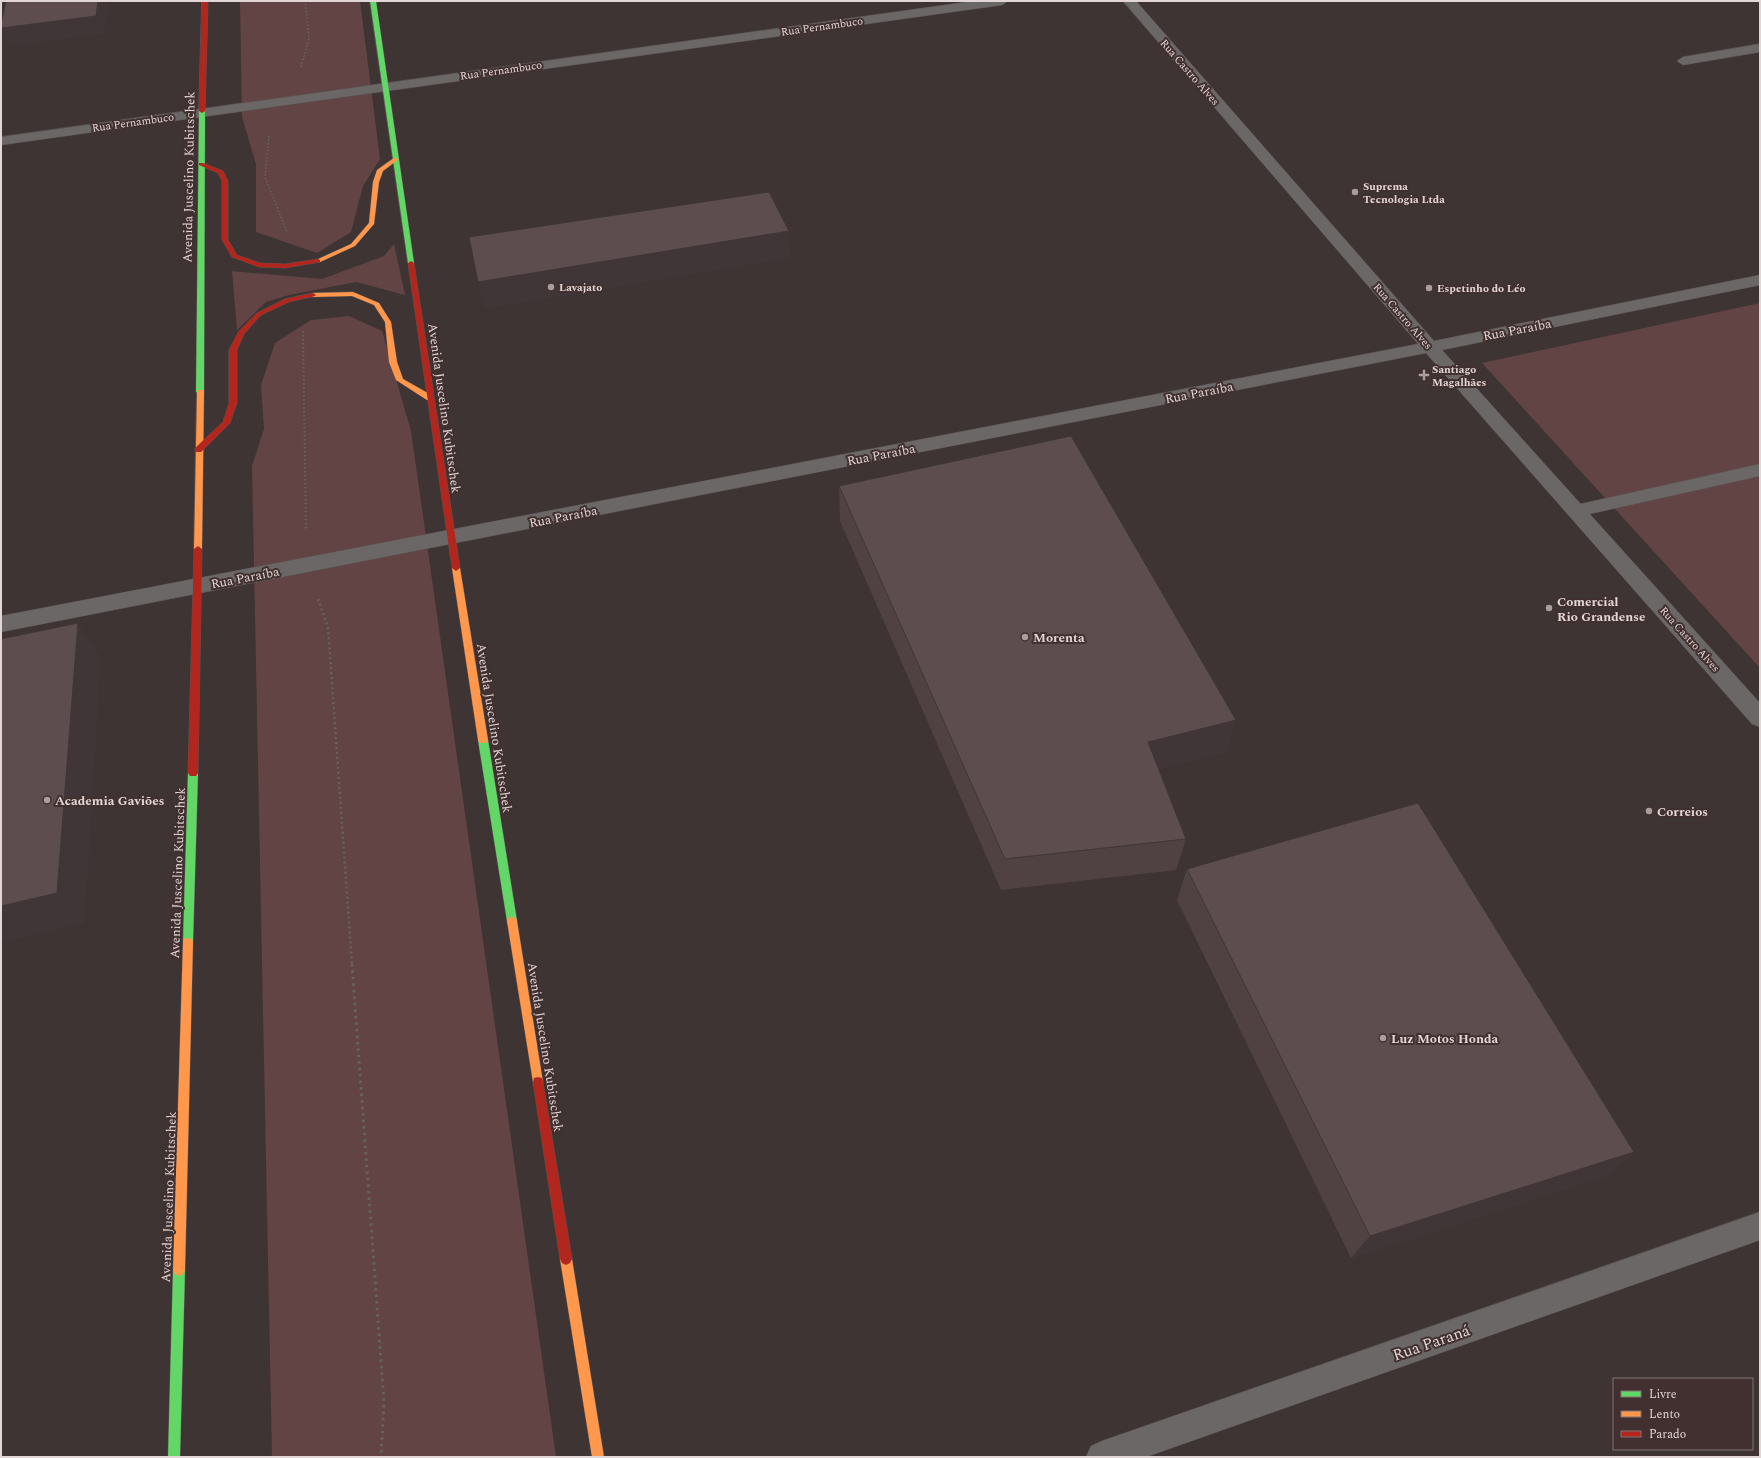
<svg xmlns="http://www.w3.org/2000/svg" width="1761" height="1458" font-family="Spectral,serif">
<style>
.green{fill:#634444}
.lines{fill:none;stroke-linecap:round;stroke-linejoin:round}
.lane-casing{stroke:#5b5252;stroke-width:1}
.street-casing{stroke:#5b5252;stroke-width:1}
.fast-casing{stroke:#5b5252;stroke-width:1}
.slow-casing{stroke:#5b5252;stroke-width:1}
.jam-casing{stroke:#5b5252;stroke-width:1}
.path-far3{stroke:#676262;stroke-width:1.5;stroke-dasharray:1.5 2;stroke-linecap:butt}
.path-far2{stroke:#676262;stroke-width:2;stroke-dasharray:1.5 2.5;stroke-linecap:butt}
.path-far1{stroke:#676262;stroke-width:2.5;stroke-dasharray:2 3;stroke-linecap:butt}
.path{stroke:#676262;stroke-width:3;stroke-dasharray:2.5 4;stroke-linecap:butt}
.lane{fill:#6b6767;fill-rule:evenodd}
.street{fill:#6b6767;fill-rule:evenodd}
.fast{fill:#63d668;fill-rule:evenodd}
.slow{fill:#ff974d;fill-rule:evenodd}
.jam{fill:#b3261e;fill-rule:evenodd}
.wall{fill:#504243}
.shaded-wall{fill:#413637}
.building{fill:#5d4d4e;stroke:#413637}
.poi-dot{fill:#a99e9d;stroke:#423030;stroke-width:1.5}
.labels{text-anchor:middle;stroke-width:4;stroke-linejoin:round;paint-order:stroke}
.far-street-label{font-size:11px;fill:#e2d7d6;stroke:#423030}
.far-poi-label{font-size:11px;font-weight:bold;fill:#e2d7d6;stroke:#423030;text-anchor:start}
.street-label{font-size:13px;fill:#e2d7d6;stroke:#423030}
.poi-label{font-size:13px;font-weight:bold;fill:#e2d7d6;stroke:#423030;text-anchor:start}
.near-street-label{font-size:16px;fill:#e2d7d6;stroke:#423030}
</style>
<rect width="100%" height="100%" fill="#3e3434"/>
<path class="green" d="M240,1H360L380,159L363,186L351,232L317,253L256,232V164L242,117Z
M394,244L405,295L356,282L289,295L266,302L237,330L232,271L322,279L384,256Z
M1760,303V668L1482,363Z
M349,316L382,331L411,431L556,1457H272L252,466L264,429L261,385L275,343L311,320Z"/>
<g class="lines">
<g class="lane-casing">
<path id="lane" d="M1760,44V52L1683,65L1677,61L1683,57Z
M1760,464V476L1576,517L1570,515L1567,511L1570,507L1576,505Z"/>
</g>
<g class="street-casing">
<path id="street" d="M974,1H1008L1002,5L1,145V137Z
M1123,1H1136L1434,341L1760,275V285L1442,350L1760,703V727L1752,724L1426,353L1,632V616L1418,344Z
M1760,1212V1240L1146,1457H1086L1091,1446L1102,1441Z"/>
</g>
<g class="fast-casing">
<path id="fast" d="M370,1H376L414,263L411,265L408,263Z
M202,109L205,111L204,392L200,394L196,392L199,111Z
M483,736L486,737L488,740L517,921L516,924L512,925L508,924L507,921L478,740L480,737Z
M193,769L196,770L198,773L193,942L192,945L188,946L184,945L183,942L188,773L190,770Z
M179,1264L183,1266L185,1270L180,1457H168L173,1270L175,1266Z"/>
</g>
<g class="slow-casing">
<path id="slow" d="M394,158L399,159L383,171L379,182L374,224L355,246L320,262H316V260L351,244L369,223L373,182L377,170Z
M353,292L379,303L391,322L397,362L403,379L433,396V400H427L396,380L389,362L385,322L374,305L352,296L313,297L310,295L313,293Z
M197,390H203L204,392L202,549L198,552L194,549Z
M456,565L460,568L488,740L486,743H480L478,740L452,568Z
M512,917L516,918L517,921L543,1082L542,1086L538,1087L534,1086L533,1082L507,921L508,918Z
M188,938L192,939L193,942L185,1270L183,1274L179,1276L175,1274L173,1270L183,942L184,939Z
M566,1253L570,1255L572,1259L604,1457H592L560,1259L562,1255Z"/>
</g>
<g class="jam-casing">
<path id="jam" d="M202,1H208L205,111L202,113L199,111Z
M199,163H203L223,171L228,181V240L237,255L260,263L285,264L318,259L320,260V262L285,268L259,267L232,257L222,240V181L218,173L199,165Z
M411,261L414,263L460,568L456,571L452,568L408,263Z
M313,293L316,295L315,296L289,302L261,315L244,334L237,350V403L230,423L201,452H195V448L223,422L229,403V350L239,331L257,313L285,299Z
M198,546L202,549L198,773L196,776H190L188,773L194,549Z
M538,1077L542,1078L543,1082L572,1259L570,1263L566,1265L562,1263L560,1259L533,1082L534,1078Z"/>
</g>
<path class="path-far3" d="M301,67L309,39L305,1
M269,136L265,177L287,232"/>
<path class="path-far2" d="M303,331L306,530"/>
<path class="path-far1" d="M318,599L328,627L352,965"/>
<path class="path" d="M352,964L384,1402L381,1457"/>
<use href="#lane" class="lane"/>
<use href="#street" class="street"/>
<use href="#fast" class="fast"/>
<use href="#slow" class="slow"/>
<use href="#jam" class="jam"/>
</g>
<path class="wall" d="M839,486L1236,720L1225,753L1158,769L1186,839L1176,870L1001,890L840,521Z
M1187,869L1634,1152L1606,1176L1351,1258L1177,900Z"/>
<path class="shaded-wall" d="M98,1H105L108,8L104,34L9,46L1,30V28Z
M789,231L791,258L485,309L478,282Z
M78,623L101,657L85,923L1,943V906Z
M1236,720L1225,753L1140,774L1148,742Z
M1634,1152L1606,1176L1351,1258L1370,1236Z"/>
<path class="building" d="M6,1H98L96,16L1,28V24Z
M769,192L789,231L478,282L469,237Z
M1071,436L1236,720L1148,742L1186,839L1005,859L839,486Z
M78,623L57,893L1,906V639Z
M1418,803L1634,1152L1370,1236L1187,869Z"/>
<g class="poi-dot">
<circle cx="1355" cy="192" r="4"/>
<circle cx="551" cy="287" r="4"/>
<circle cx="1429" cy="288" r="4"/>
<path d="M1422 369h4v4h4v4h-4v4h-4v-4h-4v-4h4z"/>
<circle cx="1549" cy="608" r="4"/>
<circle cx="1025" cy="637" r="4"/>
<circle cx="47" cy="800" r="4"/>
<circle cx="1649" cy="811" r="4"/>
<circle cx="1383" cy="1038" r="4"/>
</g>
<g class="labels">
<g class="far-street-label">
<text transform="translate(822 26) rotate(-8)" y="4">Rua Pernambuco</text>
<text transform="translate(501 70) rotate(-8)" y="4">Rua Pernambuco</text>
<text transform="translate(1190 72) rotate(49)" y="4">Rua Castro Alves</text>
<text transform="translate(133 122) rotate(-8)" y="4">Rua Pernambuco</text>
<text transform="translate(1403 316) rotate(49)" y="4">Rua Castro Alves</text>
<text transform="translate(1690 639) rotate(48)" y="4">Rua Castro Alves</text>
</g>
<g class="far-poi-label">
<text x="1363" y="190">Suprema<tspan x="1363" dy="13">Tecnologia Ltda</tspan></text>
<text x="559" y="291">Lavajato</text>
<text x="1437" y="292">Espetinho do Léo</text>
<text x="1432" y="373">Santiago<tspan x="1432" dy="13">Magalhães</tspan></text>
</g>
<g class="street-label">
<text transform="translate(188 177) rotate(-89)" y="5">Avenida Juscelino Kubitschek</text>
<text transform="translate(1517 329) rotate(-11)" y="5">Rua Paraíba</text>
<text transform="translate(1199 392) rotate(-11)" y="5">Rua Paraíba</text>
<text transform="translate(445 408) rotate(82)" y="5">Avenida Juscelino Kubitschek</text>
<text transform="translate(881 454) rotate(-11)" y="5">Rua Paraíba</text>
<text transform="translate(563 516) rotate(-11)" y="5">Rua Paraíba</text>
<text transform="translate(245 577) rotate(-11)" y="5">Rua Paraíba</text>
<text transform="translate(495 728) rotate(81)" y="5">Avenida Juscelino Kubitschek</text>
<text transform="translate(177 873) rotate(-88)" y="5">Avenida Juscelino Kubitschek</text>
<text transform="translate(546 1047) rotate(81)" y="5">Avenida Juscelino Kubitschek</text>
<text transform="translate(168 1197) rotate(-88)" y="5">Avenida Juscelino Kubitschek</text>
</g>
<g class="poi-label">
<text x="1557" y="606">Comercial<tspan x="1557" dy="15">Rio Grandense</tspan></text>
<text x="1033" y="642">Morenta</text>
<text x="55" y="805">Academia Gaviões</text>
<text x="1657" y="816">Correios</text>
<text x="1391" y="1043">Luz Motos Honda</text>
</g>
<g class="near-street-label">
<text transform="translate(1431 1342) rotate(-19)" y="6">Rua Paraná</text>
</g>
</g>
<rect width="1761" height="1458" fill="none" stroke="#e2d7d6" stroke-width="4"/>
<rect x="1613" y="1378" width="140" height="72" fill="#423030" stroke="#827372"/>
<rect x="1621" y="1391" width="20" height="6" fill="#63d668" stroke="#827372"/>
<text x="1649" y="1398" font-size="12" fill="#e2d7d6">Livre</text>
<rect x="1621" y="1411" width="20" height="6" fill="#ff974d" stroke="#827372"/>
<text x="1649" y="1418" font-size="12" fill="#e2d7d6">Lento</text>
<rect x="1621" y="1431" width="20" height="6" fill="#b3261e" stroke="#827372"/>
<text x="1649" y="1438" font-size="12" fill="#e2d7d6">Parado</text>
</svg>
